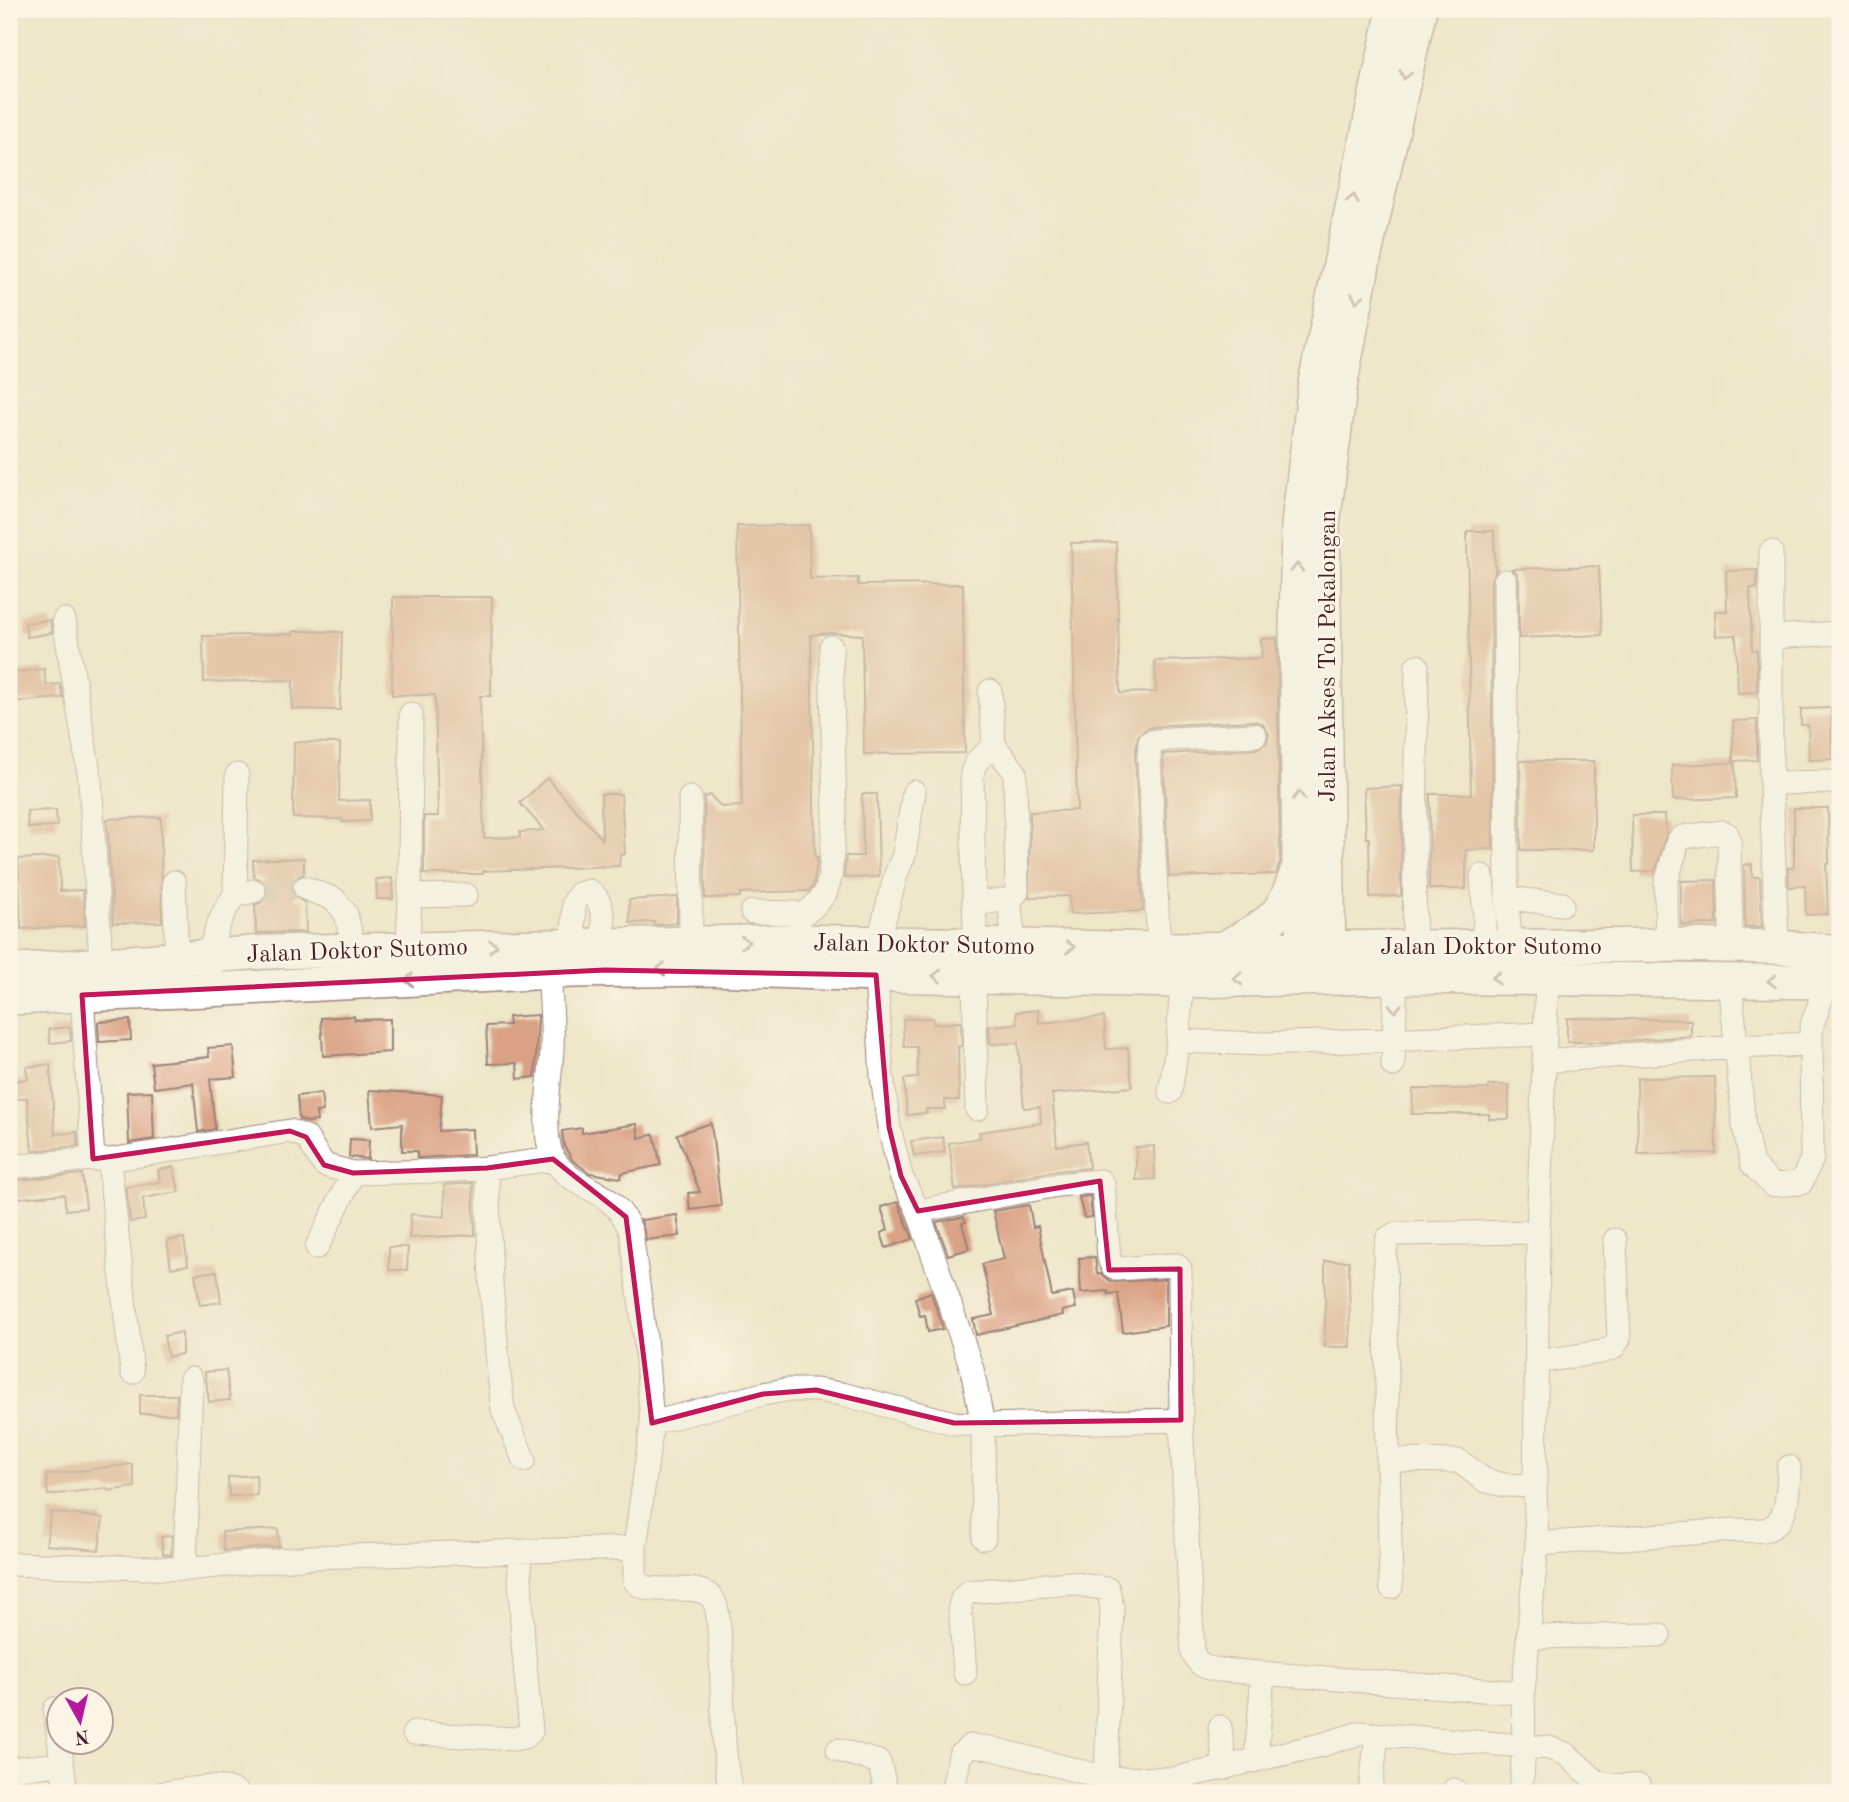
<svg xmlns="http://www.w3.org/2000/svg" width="1849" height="1802" font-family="'Old Standard TT',serif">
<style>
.building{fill:#daa184}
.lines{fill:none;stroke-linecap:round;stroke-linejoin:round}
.minor-tunnel{stroke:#ccbea9;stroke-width:23;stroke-dasharray:23 11;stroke-linecap:butt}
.minor-casing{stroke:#9c827a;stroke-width:25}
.highway-casing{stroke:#9c827a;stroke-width:36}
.minor{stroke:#fff;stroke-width:23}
.highway{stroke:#fff;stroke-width:33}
.oneway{stroke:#ae9aa0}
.marked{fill:none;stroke:#c2185b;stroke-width:5;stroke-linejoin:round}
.labels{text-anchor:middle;stroke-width:5;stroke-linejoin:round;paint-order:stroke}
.street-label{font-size:24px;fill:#4a1f2b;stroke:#fcf5e5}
</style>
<rect width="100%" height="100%" fill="#fcf5e5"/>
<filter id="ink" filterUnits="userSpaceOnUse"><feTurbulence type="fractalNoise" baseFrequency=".0143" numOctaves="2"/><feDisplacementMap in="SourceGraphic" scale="14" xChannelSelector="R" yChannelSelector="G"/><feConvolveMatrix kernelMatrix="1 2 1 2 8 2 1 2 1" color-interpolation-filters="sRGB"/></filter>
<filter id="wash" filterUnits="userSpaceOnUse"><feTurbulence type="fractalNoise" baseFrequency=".00686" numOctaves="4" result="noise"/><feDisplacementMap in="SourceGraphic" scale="28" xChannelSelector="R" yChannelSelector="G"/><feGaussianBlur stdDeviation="1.57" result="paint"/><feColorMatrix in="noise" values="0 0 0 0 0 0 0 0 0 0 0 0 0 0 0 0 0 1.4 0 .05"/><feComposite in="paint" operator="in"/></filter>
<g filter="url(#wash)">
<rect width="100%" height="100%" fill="#ede6c8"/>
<g id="blocks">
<path class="building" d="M809,525L810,579L858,578V585L963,584L965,753L864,754L862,635L831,633L811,635L815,857H818L813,887L809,891L740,893V897L705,898L704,797L710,795L721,807L742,806L737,526Z
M1467,531H1494L1495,570L1497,569L1491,581L1493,849L1466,850V889H1429L1430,794H1471Z
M1116,542L1120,693L1156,692L1155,661L1262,658L1261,639L1277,638L1280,862L1276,874L1169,877L1163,754L1256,749L1267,742L1269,734L1262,723L1254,721L1168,725L1148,728L1138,736L1135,756L1143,911L1070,914L1069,896L1029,897L1030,812L1077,810L1071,543Z
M1599,566L1602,635L1519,638V581L1517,573L1512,569Z
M1757,570V588H1750L1752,650H1757V692L1738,693L1736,635L1716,636L1715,611H1727L1726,571Z
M393,597H492L491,696H480L484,838L520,837V832L544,830L520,803L547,778L602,839L601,794H621L625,854L620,855L619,866L483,871V874H424V816H438L435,695H392Z
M50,620L52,633L27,637L25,623Z
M293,631L342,632L340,710L292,709L293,680L204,682L203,636L293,634Z
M44,669L46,685L60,684L63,698L9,702V673Z
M1831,708L1832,759L1809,760L1808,725H1801V709Z
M1757,720V760L1733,761V721Z
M294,742L340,743L339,801L370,800V821L342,822V819L293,818Z
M1520,761H1594V850H1521Z
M1735,763L1736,798L1673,800L1672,765Z
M1402,786L1401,896L1370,897L1369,838H1366L1364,788Z
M862,794H877L879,877L844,878L846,856H863Z
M1794,808H1828L1829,864H1826L1828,914L1806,915L1805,886L1789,887L1788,868L1794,867Z
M56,810L57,826L28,828L27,811Z
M1632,815H1665L1666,835L1655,871L1633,872Z
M161,817L162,922L113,923L107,819Z
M59,857L60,891L83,890L85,926L21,929L18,859Z
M304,858V874L296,878L291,890L295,897L305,903L306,932L256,933L255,905L264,901L268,889L264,881L254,877L253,860Z
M1752,864V877H1760L1762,927H1745L1744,865Z
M392,878L393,899H377L376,879Z
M1716,880L1717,924L1681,925V881Z
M677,897V923L655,925L654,922L630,923L629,900Z
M1038,1010L1039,1023L1104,1017L1106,1049L1128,1048L1132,1087L1052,1094L1057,1146L1086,1142L1089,1168L1055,1171L955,1190L949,1143L980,1138L979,1132L1041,1123L1040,1107L1024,1108L1018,1043L990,1044L989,1026L1017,1024L1016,1012Z
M538,1015L535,1077L518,1079L517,1063L488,1064L486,1026L509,1025L508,1017Z
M354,1016L355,1020L390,1019V1052L323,1056L321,1018Z
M933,1018L934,1024L961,1022L962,1046L958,1047L959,1100H945V1109H926L927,1113L907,1115L904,1079L918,1078L917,1047H904L903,1019Z
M1567,1018L1691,1020V1036L1611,1042H1567Z
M130,1020L131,1040L99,1042L98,1022Z
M70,1027L71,1041L50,1043L49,1029Z
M233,1046L236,1077L210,1079L215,1129L198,1132L193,1083L154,1088L151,1063L209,1057L208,1048Z
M50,1064L55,1134L77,1132L78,1146L32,1151L27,1098L9,1100V1081L28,1079L26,1067Z
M1715,1077L1716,1153L1638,1154L1637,1078Z
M1489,1085H1509V1119H1489V1114H1412L1413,1089H1489Z
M369,1090L442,1095L439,1131L472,1129L473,1155L417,1158V1151H402V1124L372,1127Z
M152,1091L154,1139L129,1143L127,1092Z
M321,1093L323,1111L316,1112L317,1121L307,1122L299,1119L297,1096Z
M711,1123L721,1206L690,1210L688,1193L700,1192L677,1134Z
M637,1124L639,1138L654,1134L661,1165L622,1173L621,1178L590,1173L573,1161L564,1146L562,1131L582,1128V1133Z
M943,1137L945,1152L914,1156L911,1141Z
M350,1139L369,1140L368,1159L349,1157Z
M1154,1146L1155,1179L1136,1180V1147Z
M174,1167L179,1192L143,1198L145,1220L130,1222L126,1187L160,1182L158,1170Z
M82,1174L86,1208L66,1210L64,1194L9,1199V1181Z
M473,1183L475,1235L409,1238L411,1214L445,1217L444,1185Z
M1090,1196L1092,1217L1084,1218L1079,1197Z
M898,1202L913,1239L886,1248L881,1233L888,1230L881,1207Z
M1029,1205L1033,1227L1038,1226L1052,1296L1073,1292L1076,1308L1062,1311L1063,1315L976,1335L973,1319L994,1315L982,1264L1004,1259L993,1211Z
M677,1215L680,1236L646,1240L641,1220Z
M964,1217L966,1222L962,1223L969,1249L948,1255L936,1222Z
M184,1238L188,1265L171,1268L167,1241Z
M389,1247H408L407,1270H389Z
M1095,1257L1097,1274H1101L1112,1282L1166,1279V1326L1123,1332L1118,1293L1108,1294V1291L1081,1293L1079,1258Z
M1325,1261H1349L1350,1347H1325Z
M217,1271L221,1302L200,1305L195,1274Z
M931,1292L943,1329L928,1332L925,1315L920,1316L915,1298Z
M182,1332V1354L168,1357L164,1336Z
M226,1370L230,1400L209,1402L205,1372Z
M140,1395H177L176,1414H140Z
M132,1464L135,1487L108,1491L107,1488L48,1495L46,1475Z
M256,1475L257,1495L229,1496L228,1477Z
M51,1512L103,1518L99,1550L46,1545Z
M278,1529L279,1546L224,1551L222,1532Z
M172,1535L171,1555L163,1554L161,1537Z"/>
</g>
</g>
<g filter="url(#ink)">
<use href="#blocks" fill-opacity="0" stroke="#9c827a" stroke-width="2"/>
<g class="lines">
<path class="minor-tunnel" d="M254,891L305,888"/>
<g class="minor-casing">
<path id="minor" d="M1771,552V783L1777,947
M1505,581L1507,898L1510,945
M64,620L90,779L101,963
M1772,637L1840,633
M994,745L1015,772L1017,892L1007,903
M1771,783L1840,782
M690,798L691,943
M1482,876L1485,920L1482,946
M174,882L177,959
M305,888L334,899L346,914L357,964
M235,895L237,775
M410,896L466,895
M1507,898L1562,904
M974,904L972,773L976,762L994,745L990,691
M752,912L794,913L799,923L798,931
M798,918L813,907L825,894L830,878L835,813L831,647
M878,943L896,874L904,855L914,792
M976,945L974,904L1001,900L1010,907L1014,946
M1667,945L1666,883L1678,841L1683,837L1722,832L1727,834L1729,839L1731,929L1728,946
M1414,946L1417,666
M408,948L410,896L411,714
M1159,949L1149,757L1150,742L1169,739L1255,735
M573,959L574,902L579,894L589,891C608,901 603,938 604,957
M209,969C210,943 219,916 235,895L254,891
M549,974C551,999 553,1024 552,1049C551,1077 539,1137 555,1161C575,1192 614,1186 631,1232L645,1337L652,1423L635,1548V1581C647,1598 694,1580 711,1597C715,1601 716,1605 717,1611C726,1671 718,1733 731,1793
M876,975L882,1076L889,1127L901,1176L918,1211L972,1369L983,1425L1181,1420L1193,1653C1199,1667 1206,1668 1220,1670L1523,1693
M974,977L977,1109
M1730,980L1744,1126L1752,1164L1772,1185L1801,1183L1812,1159L1811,1028L1827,982L1834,971
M82,995L93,1159
M1178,1041L1182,981
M1544,1061L1736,1047L1811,1044
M1393,1065L1396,977
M1170,1092L1178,1041L1264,1044L1545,1034
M109,1160L132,1372
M9,1167L93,1159L109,1160L290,1131L306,1137L324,1165L353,1173L441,1171L487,1168L553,1159
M487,1168L491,1284L499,1374L503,1410L524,1460
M918,1211L1058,1185L1100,1181L1103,1184L1109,1258L1112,1266L1118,1269L1172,1265H1177L1180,1269L1181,1420
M317,1247L353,1173
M1537,1362L1601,1352L1613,1348L1619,1339L1615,1240
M652,1423L763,1394L785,1390H816L842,1394L954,1423L983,1425L984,1538
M1388,1460L1385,1251L1388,1238L1395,1234L1538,1232
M1537,1544L1735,1530C1745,1530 1755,1531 1764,1530C1790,1526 1788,1487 1789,1467
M9,1564L185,1569L311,1557L635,1548
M185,1569L191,1379
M1391,1587L1388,1460L1459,1461L1484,1480L1504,1485L1535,1486
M1530,1637L1659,1635
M965,1673L960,1606L963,1597L969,1592L1070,1583L1108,1589L1112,1607L1106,1778
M55,1709L66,1793
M1220,1727L1225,1768
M414,1733L514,1739L526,1736L531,1731L523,1643L519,1552
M838,1750L879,1762L884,1782L883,1793
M1256,1760L1262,1686
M9,1769L62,1764
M164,1793C185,1791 221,1781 237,1793
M952,1793L960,1755L970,1746L990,1748L1106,1778L1173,1779L1321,1745L1360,1733L1549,1748L1566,1754L1596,1781L1608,1785L1639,1786
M1370,1793L1377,1736
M1454,1793V1790
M1521,1793L1524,1747L1523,1693L1537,1544L1535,1486L1538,1232L1547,979"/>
</g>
<g class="highway-casing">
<path id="highway" d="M1231,944C1274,921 1283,916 1298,868
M1329,966L1323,525L1340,388L1364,259L1420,9
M1306,968L1299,864L1296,627L1298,525L1315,383L1394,9
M9,971L265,952L794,941L1159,949L1672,945L1777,947L1840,952
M9,998L208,990L572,971L715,969L876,975L1182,981L1396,977L1840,982"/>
</g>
<use href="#minor" class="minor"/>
<use href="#highway" class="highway"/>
</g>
<defs><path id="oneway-chevron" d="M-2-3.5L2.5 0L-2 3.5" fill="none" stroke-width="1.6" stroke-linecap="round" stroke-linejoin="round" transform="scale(1.75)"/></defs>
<g class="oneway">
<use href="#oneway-chevron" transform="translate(1405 75) rotate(103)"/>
<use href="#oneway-chevron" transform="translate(1353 199) rotate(-78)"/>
<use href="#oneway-chevron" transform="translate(1357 298) rotate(101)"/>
<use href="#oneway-chevron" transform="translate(1297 568) rotate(-89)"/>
<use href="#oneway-chevron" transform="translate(1299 796) rotate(-90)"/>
<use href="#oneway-chevron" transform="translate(745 942) rotate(-1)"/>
<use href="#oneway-chevron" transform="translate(493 946) rotate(-1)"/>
<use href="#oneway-chevron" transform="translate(1070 947) rotate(1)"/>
<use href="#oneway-chevron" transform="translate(661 969) rotate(179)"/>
<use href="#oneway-chevron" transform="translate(937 976) rotate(-179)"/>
<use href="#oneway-chevron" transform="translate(1496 978) rotate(-179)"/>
<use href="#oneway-chevron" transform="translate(1238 979) rotate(178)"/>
<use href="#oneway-chevron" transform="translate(409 980) rotate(177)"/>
<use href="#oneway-chevron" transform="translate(1772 981) rotate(-179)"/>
<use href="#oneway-chevron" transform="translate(1395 1008) rotate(92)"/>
</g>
</g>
<path d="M0 0H1849V1802H0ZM605,970L876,975L889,1127L901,1176L918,1211L1100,1181L1109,1270L1180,1269L1181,1420L954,1423L816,1390L763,1394L652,1423L626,1217L553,1159L487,1168L353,1173L324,1165L306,1137L290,1131L93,1159L82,995Z" fill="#ede6c8" fill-opacity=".55" fill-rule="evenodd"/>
<path class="marked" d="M605,970L876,975L889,1127L901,1176L918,1211L1100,1181L1109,1270L1180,1269L1181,1420L954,1423L816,1390L763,1394L652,1423L626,1217L553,1159L487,1168L353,1173L324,1165L306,1137L290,1131L93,1159L82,995Z"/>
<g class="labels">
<g class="street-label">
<text transform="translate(1327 656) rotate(-90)" y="8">Jalan Akses Tol Pekalongan</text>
<text transform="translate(924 944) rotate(1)" y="8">Jalan Doktor Sutomo</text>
<text x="1491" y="954">Jalan Doktor Sutomo</text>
<text transform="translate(357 950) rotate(-2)" y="8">Jalan Doktor Sutomo</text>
</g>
</g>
<rect width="1849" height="1802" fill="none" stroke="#fcf5e5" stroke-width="35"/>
<g transform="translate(80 1721) rotate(172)"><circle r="33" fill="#fcf5e5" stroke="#b59f9b" stroke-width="2"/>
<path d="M0-5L12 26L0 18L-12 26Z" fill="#b5179e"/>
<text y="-10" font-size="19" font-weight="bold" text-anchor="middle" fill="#4a1f2b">N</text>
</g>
</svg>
